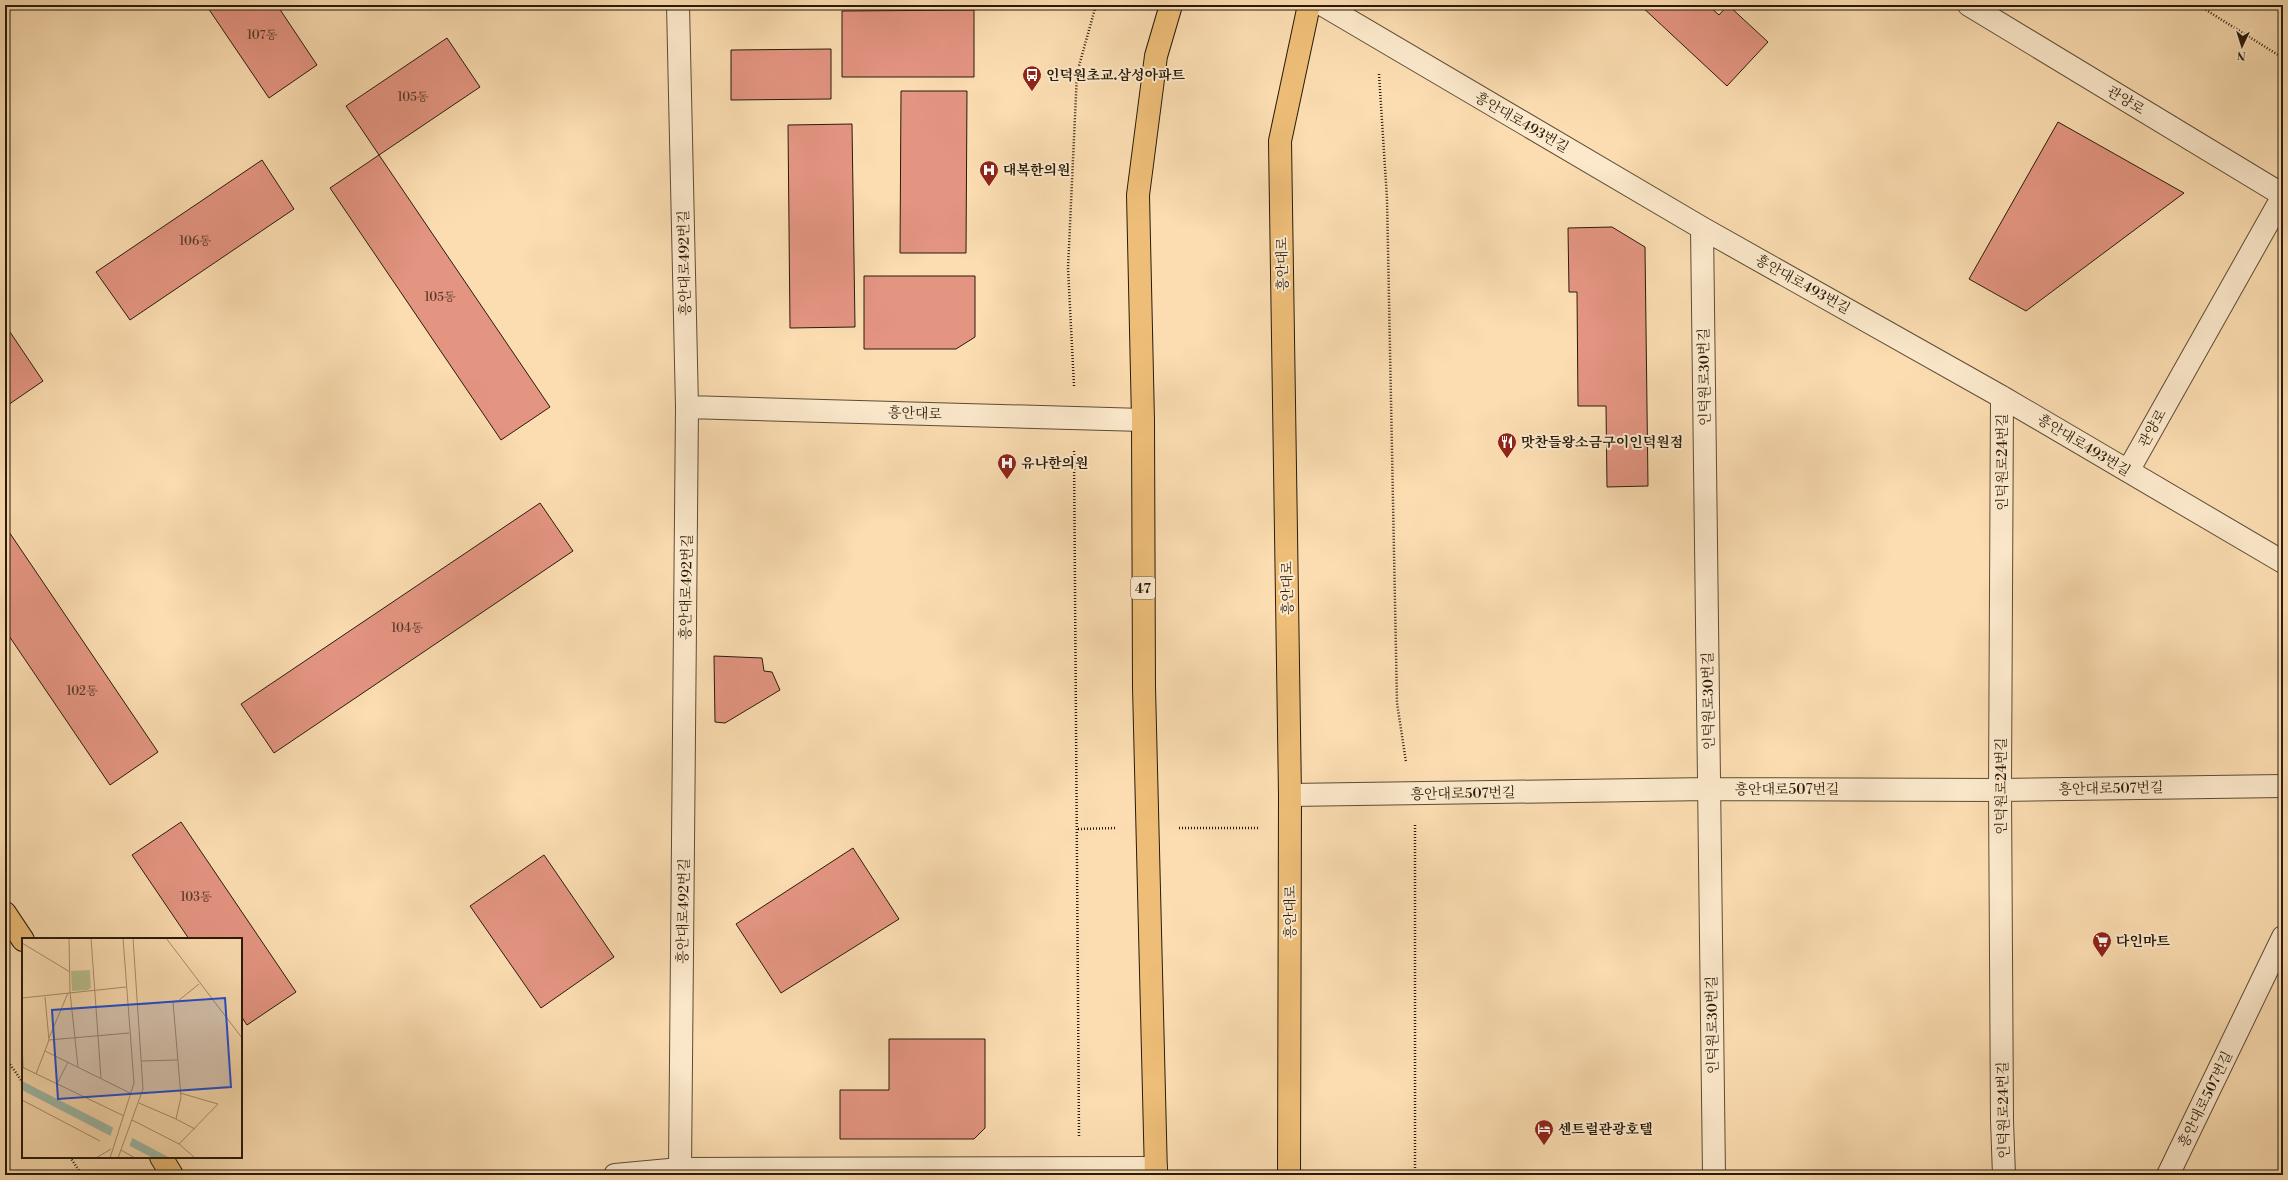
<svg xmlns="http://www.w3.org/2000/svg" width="2288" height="1180" font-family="'Libre Bodoni','Noto Serif KR',serif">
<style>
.building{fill:#e49582;stroke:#281b0a}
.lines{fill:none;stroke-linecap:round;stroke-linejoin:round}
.minor-casing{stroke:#5d4c34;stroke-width:24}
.major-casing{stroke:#281b0a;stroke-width:24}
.path{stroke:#281b0a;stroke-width:2.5;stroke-dasharray:1 2;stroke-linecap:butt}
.minor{stroke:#fce9cc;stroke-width:22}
.major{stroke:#eebe78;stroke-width:22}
.labels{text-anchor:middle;stroke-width:4;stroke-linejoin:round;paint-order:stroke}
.number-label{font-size:12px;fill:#573a28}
.shield{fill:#fce9cc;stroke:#685944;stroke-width:1}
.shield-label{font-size:13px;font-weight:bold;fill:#281b0a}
.poi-label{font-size:14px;font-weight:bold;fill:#281b0a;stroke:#fce9cc;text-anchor:start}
.street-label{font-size:14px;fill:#281b0a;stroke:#fce9cc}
.inset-road{fill:none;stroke:#a78f6e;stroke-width:1}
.view{fill:#1d4ed8;fill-opacity:0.15;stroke:#1d4ed8;stroke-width:2}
.inset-edge{fill:none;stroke:#281b0a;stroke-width:2}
</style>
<rect width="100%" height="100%" fill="#fbddb1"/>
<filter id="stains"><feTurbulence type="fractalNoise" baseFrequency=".005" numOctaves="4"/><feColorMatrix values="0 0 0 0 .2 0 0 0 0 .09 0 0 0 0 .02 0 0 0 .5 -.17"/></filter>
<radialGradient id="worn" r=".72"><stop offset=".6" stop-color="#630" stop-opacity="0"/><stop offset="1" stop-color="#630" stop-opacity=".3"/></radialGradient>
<path class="building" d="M206,5H277L317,65L269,98Z
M1640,5H1708L1719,15L1728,5L1768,42L1727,86Z
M974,10V77H842V11Z
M447,38L480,87L379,155L346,106Z
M831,49V99L731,100V50Z
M901,91H967L966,253H900Z
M2058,122L2184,193L2026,311L1969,279Z
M852,124L855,327L790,328L788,125Z
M379,155L550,407L501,440L330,188Z
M262,160L294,209L130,320L96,272Z
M1612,227L1645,247L1648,486L1607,487L1606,406H1578L1577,292H1569L1568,228Z
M864,276H975V337L956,349H864Z
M10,332L43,381L5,407V336Z
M540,503L573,551L274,753L241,704Z
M5,526L158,752L110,785L5,630Z
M714,656L762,658L764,671L772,672L780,690L725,723L715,722Z
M181,822L296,992L247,1025L241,1016V939H189L132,855Z
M853,848L899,919L781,993L736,924Z
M544,855L614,957L541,1008L470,906Z
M889,1039H985V1128L974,1139H840V1090H889Z"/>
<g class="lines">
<g class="minor-casing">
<path id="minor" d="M678,5L687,407L680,1169
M1323,5L1702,228L2002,397L2283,562
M1969,5L2283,195
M1702,228L1714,1175
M2002,397L2000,790L2002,1121L2004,1175
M687,407L1143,420
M2128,471L2283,196
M1290,795L1709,789L2000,790L2283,786
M615,1175L680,1169L1156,1168
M2168,1175L2283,937"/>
</g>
<g class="major-casing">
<path id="major" d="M5,913L23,940
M161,1157L172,1175
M1156,1175L1144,687L1143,420L1138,195L1156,56L1171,5
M1289,1175L1290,795L1280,141L1309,5"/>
</g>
<path class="path" d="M2198,5L2283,58
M1379,74L1387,199L1397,703L1406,762
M1074,386L1068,268L1077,73L1096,5
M1074,451L1079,1136
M1415,825V1175
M1179,828H1258
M1078,829L1116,828
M5,1057L23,1083
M70,1157L82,1175"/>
<use href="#minor" class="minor"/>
<use href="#major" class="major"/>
</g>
<defs>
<g id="bus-pin" transform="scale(1)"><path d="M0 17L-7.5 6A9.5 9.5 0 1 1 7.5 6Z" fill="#8f2418" stroke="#fce9cc"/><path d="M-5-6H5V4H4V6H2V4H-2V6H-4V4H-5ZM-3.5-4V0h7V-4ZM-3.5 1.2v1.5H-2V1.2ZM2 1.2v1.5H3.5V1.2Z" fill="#fff"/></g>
<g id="hospital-pin" transform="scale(1)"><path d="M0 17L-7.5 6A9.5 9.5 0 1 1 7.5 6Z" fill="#8f2418" stroke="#fce9cc"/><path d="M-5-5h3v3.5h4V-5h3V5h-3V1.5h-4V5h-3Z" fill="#fff"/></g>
<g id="restaurant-pin" transform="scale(1)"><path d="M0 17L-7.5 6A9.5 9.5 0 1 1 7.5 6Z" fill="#8f2418" stroke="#fce9cc"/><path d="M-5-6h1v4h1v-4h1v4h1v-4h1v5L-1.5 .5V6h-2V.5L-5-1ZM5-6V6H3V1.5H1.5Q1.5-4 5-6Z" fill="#fff"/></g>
<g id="supermarket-pin" transform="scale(1)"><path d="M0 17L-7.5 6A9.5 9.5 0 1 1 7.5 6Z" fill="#8f2418" stroke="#fce9cc"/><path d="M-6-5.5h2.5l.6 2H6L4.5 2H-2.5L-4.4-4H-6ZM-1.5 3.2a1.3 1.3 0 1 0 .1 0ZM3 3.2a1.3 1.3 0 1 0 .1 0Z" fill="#fff"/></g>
<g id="hotel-pin" transform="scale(1)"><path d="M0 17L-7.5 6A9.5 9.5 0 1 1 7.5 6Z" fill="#8f2418" stroke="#fce9cc"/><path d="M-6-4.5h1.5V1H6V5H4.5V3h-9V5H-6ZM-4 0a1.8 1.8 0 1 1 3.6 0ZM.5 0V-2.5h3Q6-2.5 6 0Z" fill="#fff"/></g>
</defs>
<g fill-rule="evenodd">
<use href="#bus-pin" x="1032" y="75"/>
<use href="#hospital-pin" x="989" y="170"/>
<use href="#restaurant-pin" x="1507" y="442"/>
<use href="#hospital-pin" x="1007" y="463"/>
<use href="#supermarket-pin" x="2102" y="941"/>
<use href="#hotel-pin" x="1544" y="1129"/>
</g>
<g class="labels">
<g class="number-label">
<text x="262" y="39">107동</text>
<text x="413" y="101">105동</text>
<text x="195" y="245">106동</text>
<text x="440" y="301">105동</text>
<text x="407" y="632">104동</text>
<text x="82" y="695">102동</text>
<text x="196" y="901">103동</text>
</g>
<rect class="shield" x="1131" y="577" width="24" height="22" rx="3"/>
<g class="shield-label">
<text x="1143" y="593">47</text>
</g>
<g class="poi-label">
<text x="1046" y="80">인덕원초교.삼성아파트</text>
<text x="1003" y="175">대복한의원</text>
<text x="1521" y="447">맛찬들왕소금구이인덕원점</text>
<text x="1021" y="468">유나한의원</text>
<text x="2116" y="946">다인마트</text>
<text x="1558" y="1134">센트럴관광호텔</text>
</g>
<g class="street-label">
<text transform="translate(2126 100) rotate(31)" y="5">관양로</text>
<text transform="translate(1522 122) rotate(30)" y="5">흥안대로493번길</text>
<text transform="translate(684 263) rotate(-91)" y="5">흥안대로492번길</text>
<text transform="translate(1282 264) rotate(-91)" y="5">흥안대로</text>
<text transform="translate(1803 284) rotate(29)" y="5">흥안대로493번길</text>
<text transform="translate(1704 377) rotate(-91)" y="5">인덕원로30번길</text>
<text transform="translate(915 413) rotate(2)" y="5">흥안대로</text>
<text transform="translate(2152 428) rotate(-61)" y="5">관양로</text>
<text transform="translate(2084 445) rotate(31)" y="5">흥안대로493번길</text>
<text transform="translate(2002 462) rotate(-90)" y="5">인덕원로24번길</text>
<text transform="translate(686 587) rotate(-89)" y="5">흥안대로492번길</text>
<text transform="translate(1287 588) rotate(-91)" y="5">흥안대로</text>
<text transform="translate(1708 701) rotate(-91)" y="5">인덕원로30번길</text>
<text transform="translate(2001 786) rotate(-90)" y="5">인덕원로24번길</text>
<text transform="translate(2111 788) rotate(-1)" y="5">흥안대로507번길</text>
<text x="1787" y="794">흥안대로507번길</text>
<text transform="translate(1463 793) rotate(-1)" y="5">흥안대로507번길</text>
<text transform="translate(683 911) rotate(-89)" y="5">흥안대로492번길</text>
<text transform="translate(1290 912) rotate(-90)" y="5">흥안대로</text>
<text transform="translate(1712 1025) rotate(-91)" y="5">인덕원로30번길</text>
<text transform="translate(2205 1099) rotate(-64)" y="5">흥안대로507번길</text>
<text transform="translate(2003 1110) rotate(-91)" y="5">인덕원로24번길</text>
</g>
</g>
<g transform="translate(22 938)">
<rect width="220" height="220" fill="#fbddb1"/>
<path d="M68,32L69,50L66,52L50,53L49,33Z" fill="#bac28f"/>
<path d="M0,143L88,188L148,220H131L0,152Z" fill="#9fbcab"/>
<path d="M92,187L111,198L107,209L88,199Z" fill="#fbddb1"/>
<path class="inset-road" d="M47,0L48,54L56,129M69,0L79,140M144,0L220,100M0,5L48,34M0,60L104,49M115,67L156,63L177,46M0,99L1,130M27,100L46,55M27,102L107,95M23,113L110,156M120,123L155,122M0,129L102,178M14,136L27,102L23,59M35,146L46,124M0,162L78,203M117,165L154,181L159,159L151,64M154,181L173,191M110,182L157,206L173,220M157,206L196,166L158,155M99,212L113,220M74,220L89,211M88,220L112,145L101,0M96,220L121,151L111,0"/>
<path class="view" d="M203,60L209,149L36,161L30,72Z"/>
<rect width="220" height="220" class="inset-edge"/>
</g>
<rect width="2288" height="1180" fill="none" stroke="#fbddb1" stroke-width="20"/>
<rect x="6" y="6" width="2276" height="1168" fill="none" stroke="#281b0a" stroke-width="2"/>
<rect x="10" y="10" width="2268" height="1160" fill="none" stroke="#281b0a"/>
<g transform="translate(2242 46) rotate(184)" stroke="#fce9cc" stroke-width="3" paint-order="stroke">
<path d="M0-3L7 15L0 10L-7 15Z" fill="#281b0a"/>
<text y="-6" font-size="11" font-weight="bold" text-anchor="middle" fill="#281b0a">N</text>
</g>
<rect width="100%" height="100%" filter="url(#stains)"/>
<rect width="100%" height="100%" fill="url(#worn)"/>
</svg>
